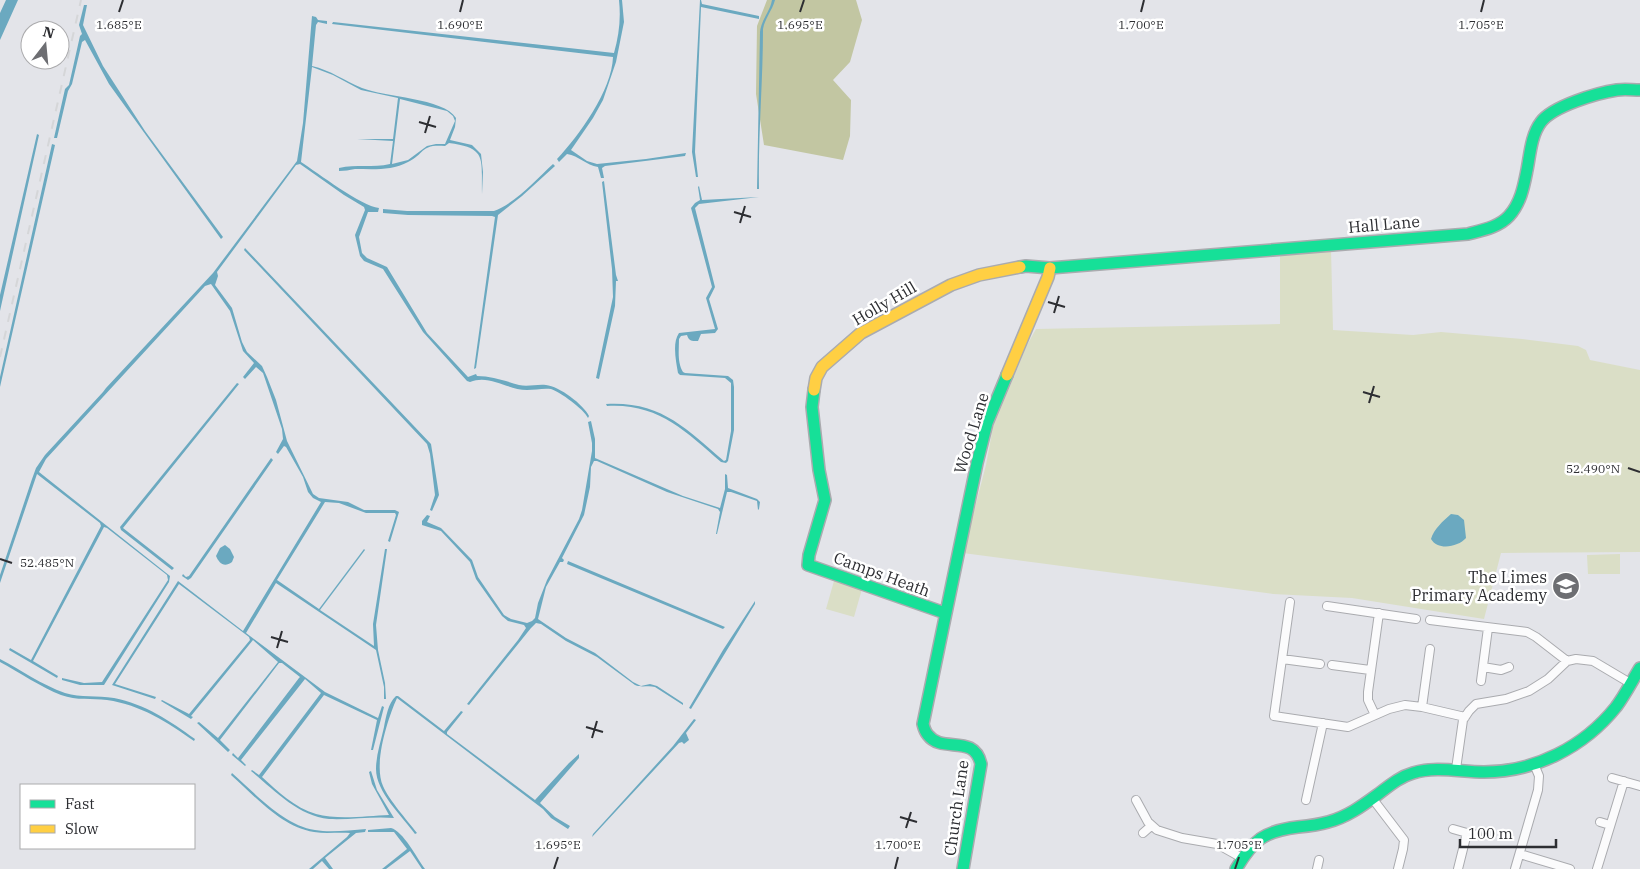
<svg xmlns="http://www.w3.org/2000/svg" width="1640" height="869" font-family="'IBM Plex Serif',serif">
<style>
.green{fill:#dadec6}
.forest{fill:#c2c6a2}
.water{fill:#6ba9c0;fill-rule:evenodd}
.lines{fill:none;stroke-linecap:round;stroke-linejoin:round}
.street-casing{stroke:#aaabaf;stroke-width:10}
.fast-casing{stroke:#aaabaf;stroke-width:14}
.slow-casing{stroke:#aaabaf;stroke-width:14}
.street{stroke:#fbfbfc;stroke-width:8}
.fast{stroke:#16e098;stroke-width:11}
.slow{stroke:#ffcf43;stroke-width:11}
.rail{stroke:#d5d6d8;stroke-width:2;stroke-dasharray:9 9;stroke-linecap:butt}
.ticks{fill:none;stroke:#2d2e32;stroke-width:2}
.labels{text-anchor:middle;stroke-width:5;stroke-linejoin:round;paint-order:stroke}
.street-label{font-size:16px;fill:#2d2e32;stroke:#fff}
.poi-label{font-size:16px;fill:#2d2e32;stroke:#fff;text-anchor:end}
.ticks-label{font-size:12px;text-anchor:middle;fill:#2d2e32;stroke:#fff;stroke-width:5;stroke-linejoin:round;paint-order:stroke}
</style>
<rect width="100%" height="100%" fill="#e3e4e9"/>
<path class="green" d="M1331,249L1333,330L1413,335L1441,332L1522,339L1578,346L1586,350L1590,360L1640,370V552L1501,553L1484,619L1352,598L1273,594L963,553L986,465L993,427L1027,345L1036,329L1280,324V253Z
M1620,554V574H1588L1587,555Z
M834,581L862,589L854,617L826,609Z"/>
<path class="forest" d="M767,0H856L862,20L850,62L833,80L851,100L850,136L843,160L764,145L756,94L757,26Z"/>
<path class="water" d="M6,0H18L0,40V13Z
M619,0H622L624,22L616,62L603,100L593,118L571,150L587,161L597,164L646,159L686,153L685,156L605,166L602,168L604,178H601L598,167C586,165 579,156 567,154L559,162L557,159C579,136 612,90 613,57L332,24L333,22L614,53C619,35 621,19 619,0Z
M700,0H701L702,4L759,16V19L701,7L695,152L698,177H696L692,152Z
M772,0H775C772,11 765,18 763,29C763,82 758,135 759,189H757L760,32C761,20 770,12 772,0Z
M84,5H87L83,25L103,66L145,131L223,237L221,239L109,84L85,40L82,42L72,84L68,91L57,138H54L65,89L69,85L80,36L82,34L79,25Z
M312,16L316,17L318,20L327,21V24L318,22L316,25L312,66C330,70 345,81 362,88C384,97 444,98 456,118L455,127L450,140L472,145L481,154L483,172L482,194C481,159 488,148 449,143L445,146C420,144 426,153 408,162C392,171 372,169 355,169C349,170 345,171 339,171V168C356,164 373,168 390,164L393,141L357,139H393L398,98L361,90L333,75L312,67L301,162C318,173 361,206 379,208L378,212H368L359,237L362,253L367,258L387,267L427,333L468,377L476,374L477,376C492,376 505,381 519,385C528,387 537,384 546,385C559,386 584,405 589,416L588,418C584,409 560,392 551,389C543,388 535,390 527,390C507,390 490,374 470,382L467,381L423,332L383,269L364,261L360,256L355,235L365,210L364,207L344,195L300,164L296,165L217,272L218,276L215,285L232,308L242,342L247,352L262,366L267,377L276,400L287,441L313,494L319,498L348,502L364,510H395L399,512L390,542L388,541L396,515L395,513H366L339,503L325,502L277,580L319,609L364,549L365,550L320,610L374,646L373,624L385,549H387L376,625L378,650L385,683L386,699H384V687L376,650L276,583L246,633L325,692L378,718L382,706L384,707L373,750H371L377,720L324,695L262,777C277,791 295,808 316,814C337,820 367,816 389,815L372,784L369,772L371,771L377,790L394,818C373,816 351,820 329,819C298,816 274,790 251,771L252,770L259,775L321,693L305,679L241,760L246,765L245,766L232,755L233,753L238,758L299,678L300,677L282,663H279L220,740L230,750L228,752L197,723L199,722L218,738L278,662L253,640L191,716L193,717L191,719L161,701L162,700L189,714L250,640L249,637L179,584L115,684L153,696L156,697L155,699L112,685L178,581L243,631L321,502L313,498L308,492L303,477L286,447L284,446L278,454L276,452L283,439L282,429L263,373L256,367L245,379L243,377L254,363L243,351L230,311L211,284L205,286L46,459L39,472L170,576L169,582L104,685H80L62,680V678L84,683L102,682L168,580L167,575L107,528L104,527L33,661L58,676L57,678L9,650L10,648L31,660L101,526L100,523L37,474L0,583V575L32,479L36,468L45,455L103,392L106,388L213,273L297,161L303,123ZM400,99L447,111L453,116L455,121L445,144H436L427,146L408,160L392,164Z
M37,134L39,135L0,311V295Z
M52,144L55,145L0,387V377Z
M553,164L555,166L522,196L498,215L476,368L474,369L495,217L492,216L408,215L383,213V209L407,211H494C513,205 538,178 553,164Z
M604,181L616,275L618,281H616L615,306L599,379L596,378L613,297L612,269L602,182Z
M699,186L702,200L759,197L699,204L695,208L715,287L709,299L718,329L715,333L701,334L698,341C691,341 689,341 687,335L681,336L679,339C679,350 677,362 683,372L685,373L728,376L733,380L734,387V430L728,461L726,463L721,462C685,431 658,403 607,406L606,404C661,401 685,428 724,461L726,460L731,431V383L725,378L680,375L678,373C676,361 672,343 679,333L715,329L706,298L712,287L691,208L695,203L700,200L698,187Z
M245,248L431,444L439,495L432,511L430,510L435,495L430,454L427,444L244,250Z
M237,383L239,384L123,528L174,568L172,570L121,530L120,527Z
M591,421L595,439V458L683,496L720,508L725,489V474L727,475L728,488L757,499L760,502L759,509L758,510L757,501L731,492H727L717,534H716L720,512L718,509L667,492L597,461H594L591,467L590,487L584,515L562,558L564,560L563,562H560L546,587L538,619L566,638L595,653L633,682L641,686L650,684L657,686L683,703V705L655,687C648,685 642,688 635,685L597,657L566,641L541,624L536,623L531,628L469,705L467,704L518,640L526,628L524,625L508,621L502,616L476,579L470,562L441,531L422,525V521L427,515L430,516L427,522L441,528L472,560L478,577L504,615L511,619L527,623L532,621L535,618L538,603L547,580L579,519L582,510L592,451V443L588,422Z
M271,458L273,460L191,578L188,580L182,576L183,574L186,577L189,576Z
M1451,514L1458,515L1464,520L1466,538C1458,547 1438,551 1431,539C1434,529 1443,521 1451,514Z
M225,545L230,549L234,557L232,562C224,568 219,563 216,556L220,548Z
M568,561L725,627L723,629L567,564Z
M755,601V604L691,709L689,708L723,650Z
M0,659C21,670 42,685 65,693C81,698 97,695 114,698C145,704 170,721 195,739L194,741C167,722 141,705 107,700C92,698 77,701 61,695C42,688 19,672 0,662Z
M396,696H398L444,731L461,711L463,712L447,732V734L535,800L569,763L579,754V758L540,803L555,817L570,826L568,829L551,818L543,809L397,698C388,718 373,764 383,786C389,800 407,820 417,833L415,834C402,816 376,792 376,769C376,755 381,741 384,727C386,717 388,703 396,696Z
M694,719L696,720L686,733L689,740L684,744L682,742L679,743L592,837L593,834L673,746Z
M232,773C256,794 283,825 315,830C331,833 350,830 366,829L365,832L356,833L325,858L333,869H329L322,861L313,869H309L347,837L350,833C338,832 326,834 314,832C281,827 255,796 231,775Z
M391,828C403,831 417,858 425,869H422L410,851L386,869H382L407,849L394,832H368V830Z"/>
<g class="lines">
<g class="street-casing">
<path id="street" d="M1290,602L1274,716L1348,727L1389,709L1405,705L1422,707L1465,717
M1327,606L1416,619
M1430,620L1527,632L1536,637L1567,661
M1282,659L1320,664
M1332,665L1370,670
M1483,667L1501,670L1509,667
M1481,681L1488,628
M1422,707L1430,649
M1375,715L1368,700V692L1379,613
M1456,769L1463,720L1469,711L1476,704L1506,699L1529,691L1548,679L1567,661L1576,659L1593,661L1630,683
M1612,778L1640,786
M1372,798L1404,840L1403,849L1398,869
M1136,800L1148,822L1157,830L1182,838L1217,844L1242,858
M1306,800L1323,723
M1600,822L1610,825
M1453,829L1467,833L1458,869
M1143,833L1151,826
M1467,833L1477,835
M1520,854L1570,869
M1317,869L1319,860
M1515,869L1538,790L1539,776L1534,764
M1597,869L1624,781"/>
</g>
<g class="fast-casing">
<path id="fast" d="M1020,267L1026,266L1050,268L1468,234C1483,230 1499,227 1509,216C1521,203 1524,185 1527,170C1530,155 1531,135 1541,122C1553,106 1597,93 1617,90C1625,89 1632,90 1640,90
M814,390L812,407L819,470L825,500L809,555L808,565L945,613
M963,869L981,764C974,733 942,754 928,735C925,732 924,728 923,724L977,463L987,423L1007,375
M1236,869C1253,840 1264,831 1298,827C1308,826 1318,825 1328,822C1347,817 1362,806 1377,795C1389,786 1399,777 1413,773C1437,766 1460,772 1484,772C1535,772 1584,747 1616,707C1625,695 1632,681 1640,668"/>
</g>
<g class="slow-casing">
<path id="slow" d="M1007,375L1048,277L1050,268
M814,390L816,378L822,367L861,333L951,285L979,275L1020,267"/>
</g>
<use href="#street" class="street"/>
<use href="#fast" class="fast"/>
<use href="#slow" class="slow"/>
<path class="rail" d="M0,357L81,0"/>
</g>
<path class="ticks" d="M119,12L123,0M460,12L463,0M800,12L804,0M1141,12L1144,0M1481,12L1484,0M419,122L436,127M425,133L430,116M734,212L751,217M740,223L745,206M1048,302L1065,307M1054,313L1059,296M1363,392L1380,397M1369,403L1374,386M1628,468L1640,472M0,559L12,563M271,637L288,642M277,648L282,631M586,727L603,732M592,738L597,721M900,817L917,822M906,828L911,812M554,869L558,857M895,869L898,857M1235,869L1239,857"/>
<defs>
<g id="school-disc" transform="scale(1.4375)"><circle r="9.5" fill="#6d6e72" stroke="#fff"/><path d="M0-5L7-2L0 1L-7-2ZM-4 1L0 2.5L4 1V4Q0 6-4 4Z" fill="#fff"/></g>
</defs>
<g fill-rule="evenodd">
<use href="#school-disc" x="1566" y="586"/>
</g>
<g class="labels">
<g class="street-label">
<text transform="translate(1384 224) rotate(-5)" y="6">Hall Lane</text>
<text transform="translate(884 303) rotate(-30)" y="6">Holly Hill</text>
<text transform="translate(971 433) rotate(-73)" y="6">Wood Lane</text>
<text transform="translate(882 574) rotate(20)" y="6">Camps Heath</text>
<text transform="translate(956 808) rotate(-82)" y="6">Church Lane</text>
</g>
<g class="poi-label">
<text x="1547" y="583">The Limes<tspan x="1547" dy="18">Primary Academy</tspan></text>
</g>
</g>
<g class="ticks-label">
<text x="119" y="29">1.685°E</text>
<text x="460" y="29">1.690°E</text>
<text x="800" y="29">1.695°E</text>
<text x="1141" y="29">1.700°E</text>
<text x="1481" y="29">1.705°E</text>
<text x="1593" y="473">52.490°N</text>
<text x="47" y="567">52.485°N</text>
<text x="558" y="849">1.695°E</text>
<text x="898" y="849">1.700°E</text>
<text x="1239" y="849">1.705°E</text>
</g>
<rect x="20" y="784" width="175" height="65" fill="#ffffff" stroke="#ababad"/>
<rect x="30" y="800" width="25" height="8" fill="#16e098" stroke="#ababad"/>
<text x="65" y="809" font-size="15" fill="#2d2e32">Fast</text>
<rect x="30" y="825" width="25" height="8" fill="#ffcf43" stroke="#ababad"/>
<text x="65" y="834" font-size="15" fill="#2d2e32">Slow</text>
<g transform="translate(45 45) rotate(16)"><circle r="24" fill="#ffffff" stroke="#ababad"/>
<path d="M0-4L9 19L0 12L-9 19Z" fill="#6d6e72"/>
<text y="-8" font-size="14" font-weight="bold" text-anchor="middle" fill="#2d2e32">N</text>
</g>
<path d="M1460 839v8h96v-8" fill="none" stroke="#2d2e32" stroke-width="2.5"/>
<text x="1468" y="839" font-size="15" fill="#2d2e32" stroke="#ffffff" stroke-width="4" paint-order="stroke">100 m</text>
</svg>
